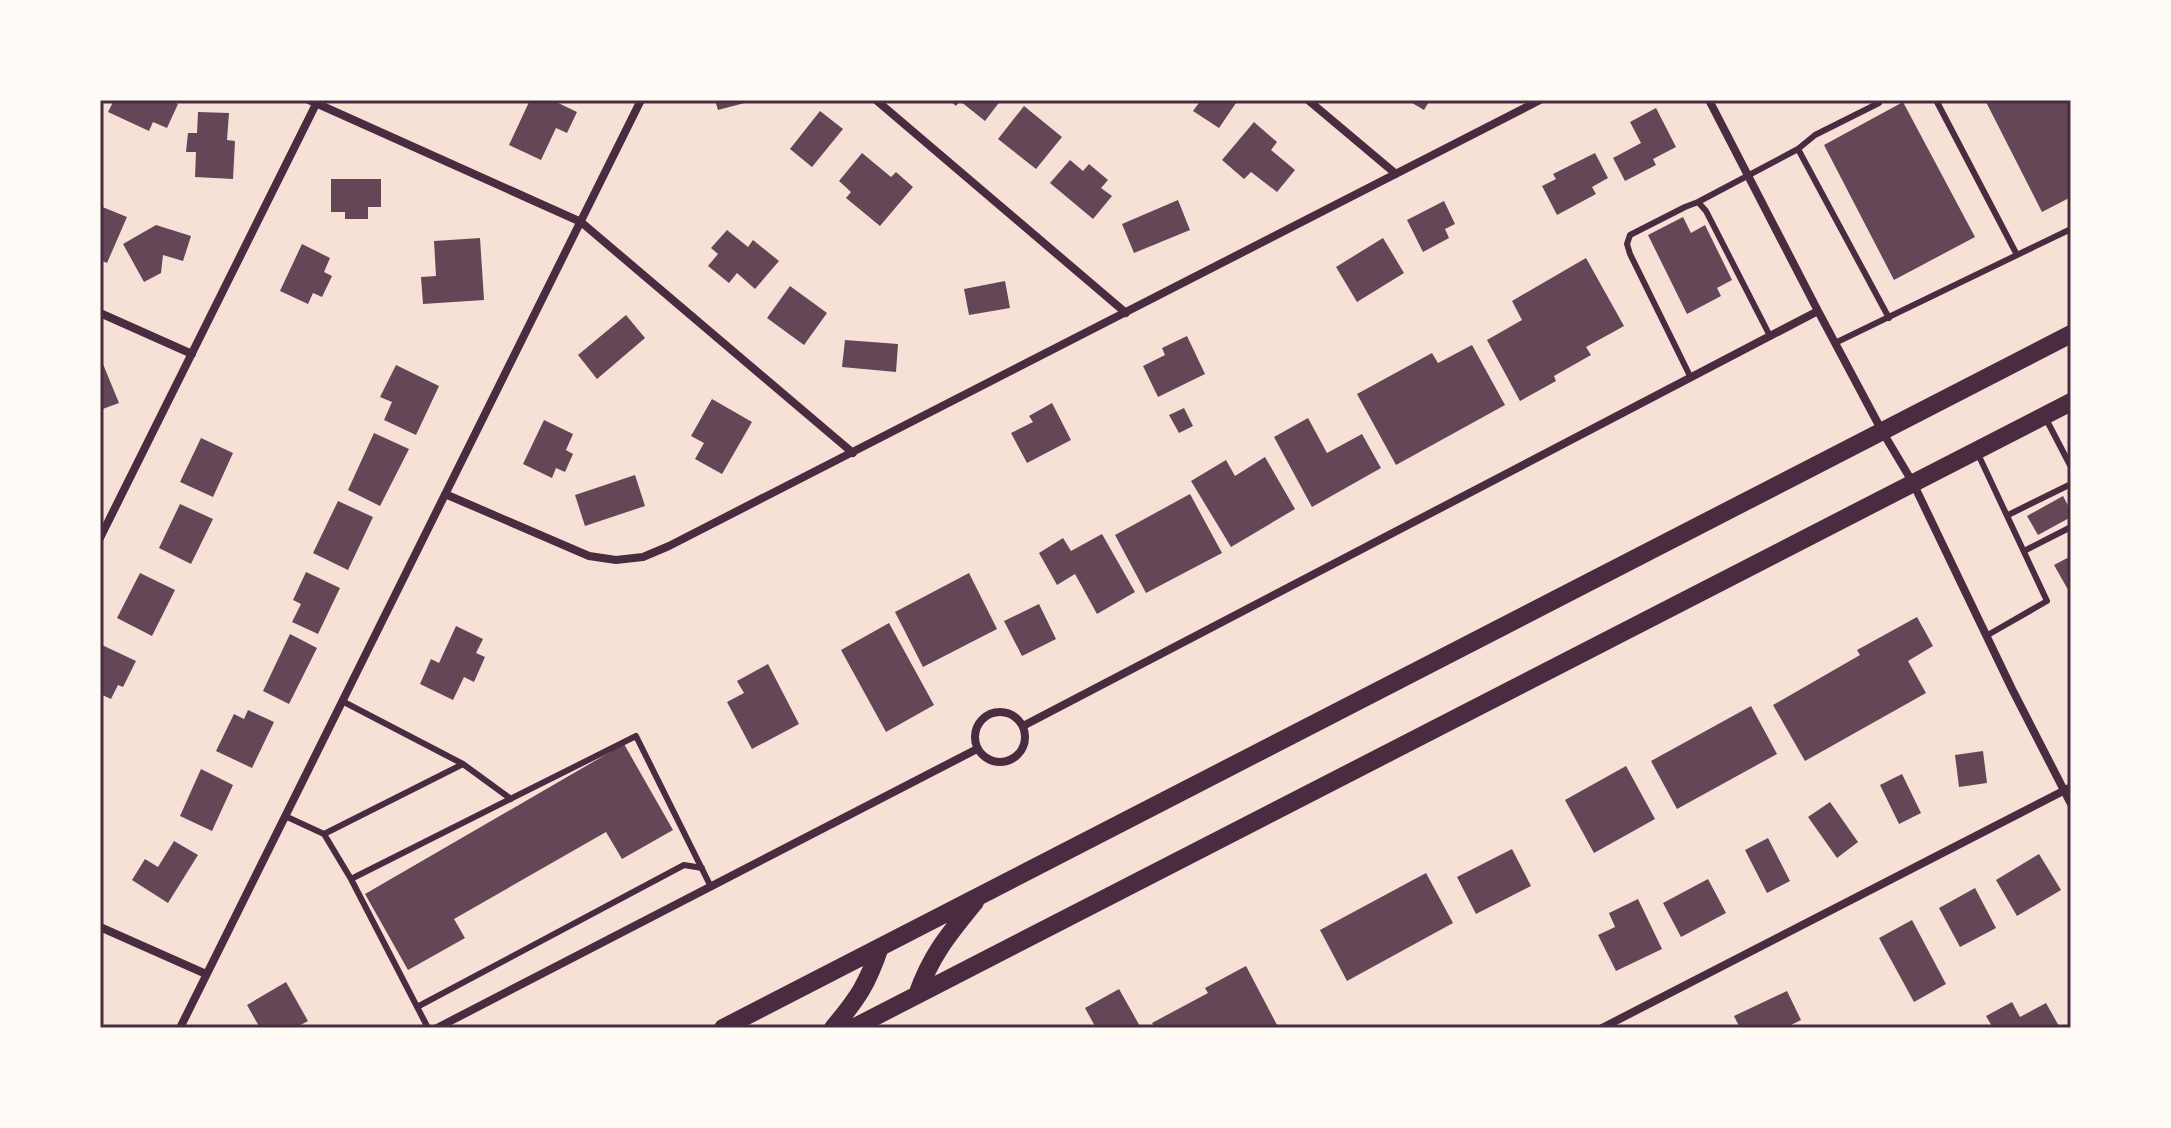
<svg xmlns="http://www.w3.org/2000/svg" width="2171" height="1128" font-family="'Open Sans',sans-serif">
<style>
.building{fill:#644757}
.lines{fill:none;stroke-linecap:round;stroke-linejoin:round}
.service{stroke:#4a2c40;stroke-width:6}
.minor{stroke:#4a2c40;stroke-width:8}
.primary{stroke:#4a2c40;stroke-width:18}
.neatline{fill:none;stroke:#4a2c40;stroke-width:3}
</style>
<rect width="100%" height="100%" fill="#f7e1d7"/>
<path class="building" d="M114,100H170L178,104L167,128L153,122L149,131L108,112Z
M530,100H552L577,112L567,133L556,128L541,160L509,145Z
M715,100H752V101L718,110Z
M949,100H1001L985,121L960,101L956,106Z
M1201,100H1238L1219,128L1193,111Z
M1407,100H1430L1424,110Z
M1985,100H2071V197L2042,212Z
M1903,102L1975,237L1894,280L1824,145Z
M1024,106L1062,137L1036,169L998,139Z
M1656,108L1676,147L1653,159L1656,165L1625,181L1613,158L1641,143L1630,122Z
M820,111L843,129L812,167L790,149Z
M198,112L229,113L227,140L235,141L233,179L195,177L196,152H186L188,133H197Z
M1254,122L1277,142L1271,150L1295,170L1277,192L1251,172L1244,179L1222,160Z
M862,153L891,177L896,172L913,187L880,226L846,198L851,192L839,181Z
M1595,153L1608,178L1592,187L1596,194L1557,215L1542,186L1556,179L1553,174Z
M1070,160L1083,171L1089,164L1108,180L1101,188L1112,196L1093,219L1050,183Z
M331,179H381V207H368V219H345V212H331Z
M1178,200L1190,230L1134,253L1122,224Z
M1444,201L1455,224L1445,229L1449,238L1423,252L1407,220Z
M100,206L127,217L107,263L100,260Z
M1683,217L1691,233L1705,225L1732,280L1717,288L1721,296L1687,314L1648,235Z
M156,225L191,236L183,261L163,255L161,273L144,282L123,244Z
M727,230L748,247L753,240L779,261L755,289L737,273L729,283L708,266L718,254L711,248Z
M480,238L484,300L423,304L421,277L436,276L434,241Z
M1383,238L1404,273L1357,302L1336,267Z
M302,244L330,258L324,272L332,276L322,297L313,293L308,304L280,291Z
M1586,258L1624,326L1586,347L1591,355L1554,376L1556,381L1520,401L1487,340L1522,320L1512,301Z
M1005,281L1010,308L969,315L964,289Z
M790,286L827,313L804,345L767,318Z
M626,315L645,338L597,379L578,355Z
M1187,336L1205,374L1158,397L1143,366L1165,355L1162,348Z
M845,340L898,344L896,372L842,367Z
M1472,345L1505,405L1396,465L1357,394L1432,353L1438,363Z
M103,364L119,403L100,410V365Z
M396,365L439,386L416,435L384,420L392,402L380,397Z
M712,399L752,422L722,474L695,459L704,443L691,436Z
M1052,403L1071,440L1027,463L1011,433L1033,422L1029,416Z
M1184,408L1193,426L1179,433L1169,415Z
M1308,418L1327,453L1362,434L1381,468L1312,507L1274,437Z
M544,420L573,434L566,450L573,454L565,472L556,468L552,478L523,464Z
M374,433L409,449L380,506L348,490Z
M201,438L233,453L213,497L180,482Z
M1265,457L1295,509L1231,547L1191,481L1226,460L1235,476Z
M635,475L645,506L585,526L575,495Z
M1190,494L1222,553L1146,593L1115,535Z
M2063,496L2071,511V517L2038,535L2027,516Z
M338,501L373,517L348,570L313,553Z
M180,504L213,519L191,564L159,548Z
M1102,534L1135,592L1097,614L1075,574L1057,585L1039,553L1063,538L1071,551Z
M2071,556V595L2054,565Z
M306,572L340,588L318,634L292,622L301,604L293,600Z
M140,573L175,590L152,636L117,618Z
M969,573L997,629L923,667L895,612Z
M1039,604L1056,639L1022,656L1004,621Z
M1917,617L1933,646L1908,661L1926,693L1805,761L1773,705L1860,655L1857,650Z
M889,623L934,705L886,732L841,650Z
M456,626L483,639L476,653L485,657L474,682L464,677L453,700L420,684L431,659L439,663Z
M290,634L317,648L289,704L263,691Z
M102,645L136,661L123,687L118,685L111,699L100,694V649Z
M768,664L799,724L752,749L727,702L744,693L737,681Z
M1751,706L1777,754L1677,809L1651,761Z
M248,710L274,722L252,768L216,751L234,714L244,719Z
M624,744L673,830L622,859L606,832L454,919L465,938L408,970L365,894Z
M1983,751L1987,783L1959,787L1955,755Z
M1626,766L1655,819L1594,853L1565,800Z
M201,769L233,785L212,831L180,816Z
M1902,774L1921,813L1899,824L1880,785Z
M1830,802L1858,842L1837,858L1808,817Z
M1768,838L1790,881L1767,893L1745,850Z
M174,841L198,855L168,903L132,880L145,859L158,867Z
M1512,849L1531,886L1476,914L1457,877Z
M2039,854L2061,890L2017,916L1996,880Z
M1426,873L1453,923L1347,981L1320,930Z
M1708,879L1726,913L1681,937L1663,903Z
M1975,888L1996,928L1960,947L1939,908Z
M1638,899L1662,949L1616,971L1598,935L1615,927L1609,913Z
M1912,920L1946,984L1914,1002L1879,938Z
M1246,966L1277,1025L1272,1028H1155L1152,1023L1208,993L1205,988Z
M286,982L308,1021L295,1028H260L247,1005Z
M1119,989L1141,1028H1096L1085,1008Z
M1787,991L1801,1020L1785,1028H1740L1734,1016Z
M2012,1002L2020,1017L2046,1003L2060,1028H1993L1986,1016Z"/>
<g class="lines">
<path class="service" d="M1798,149L1889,318
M1698,202L1798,149L1815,135L1879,103
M2017,255L2071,229
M1835,343L2017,255L1937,102L1942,100
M1691,378L1630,254L1627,244L1630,235L1685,207L1698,202L1706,211L1770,336
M2045,417L2071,467
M1978,454L2047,601L1986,636
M2008,515L2071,484
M2024,551L2071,527
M463,764L511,799
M285,816L324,834L463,764L342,701
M324,834L351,879
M417,1007L684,865L702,868
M428,1028L351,879L636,736L711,887"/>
<path class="minor" d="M309,100L581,222L853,453
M876,100L1126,313
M1308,100L1396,174
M1709,100L1818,311L1882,431L1913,483L2012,689L2071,804
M100,313L192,354
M445,494L589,556L616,560L643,557L669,546L1540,100
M100,538L318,100
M975 737a25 25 0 1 1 50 0a25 25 0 1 1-50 0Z
M1023,726L1818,311
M100,927L206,974
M180,1028L641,100
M437,1028L977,749
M1602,1028L2071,787"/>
<path class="primary" d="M917,995C931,955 949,934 975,902
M723,1028L2071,334
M833,1028C858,998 867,985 880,947
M853,1028L2071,402"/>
</g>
<rect width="2171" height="1128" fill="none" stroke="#fffaf5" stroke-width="204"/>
<rect x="102" y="102" width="1967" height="924" class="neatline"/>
</svg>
